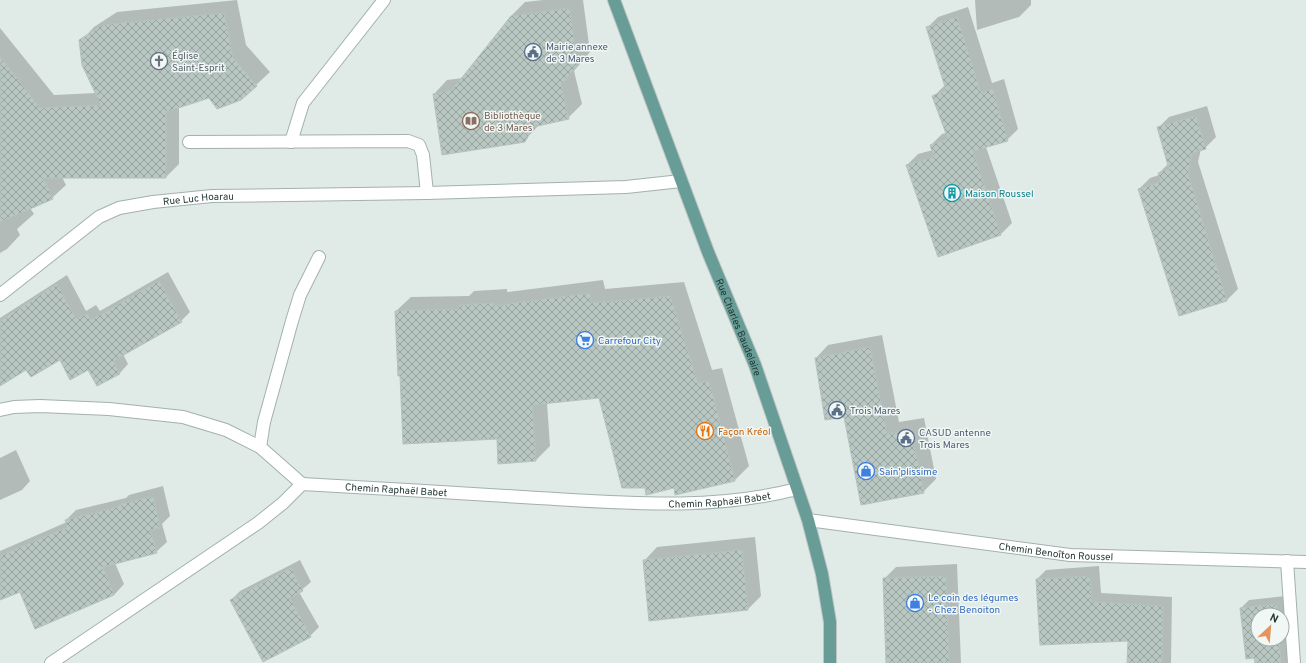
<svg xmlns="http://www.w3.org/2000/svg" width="1306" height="663" font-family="Overpass,sans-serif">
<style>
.shadow{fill:#0003;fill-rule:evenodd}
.building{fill:url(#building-cross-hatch);stroke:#b3c3be}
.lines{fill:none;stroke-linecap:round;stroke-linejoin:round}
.minor-casing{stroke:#a3b1ae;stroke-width:14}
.major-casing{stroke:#bdc4c3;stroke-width:14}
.minor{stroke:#fff;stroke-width:12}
.major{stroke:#679d96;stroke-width:12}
.labels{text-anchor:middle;stroke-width:3;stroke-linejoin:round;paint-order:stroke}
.service-label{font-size:10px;fill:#4e5e75;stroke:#f0f7f4;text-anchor:start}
.worship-label{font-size:10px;fill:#5b616d;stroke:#f0f7f4;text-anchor:start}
.education-label{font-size:10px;fill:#785e54;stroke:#f0f7f4;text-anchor:start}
.culture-label{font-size:10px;fill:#0d838f;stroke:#f0f7f4;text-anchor:start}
.street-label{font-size:10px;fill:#223936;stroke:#f0f7f4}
.shop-label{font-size:10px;fill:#366cbe;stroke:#f0f7f4;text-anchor:start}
.food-label{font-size:10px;fill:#c56008;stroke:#f0f7f4;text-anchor:start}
</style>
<defs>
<pattern id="building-cross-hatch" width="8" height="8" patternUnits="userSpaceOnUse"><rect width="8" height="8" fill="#b9c7c3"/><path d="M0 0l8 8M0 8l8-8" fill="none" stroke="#96a39f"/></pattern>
</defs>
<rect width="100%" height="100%" fill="#e0eae7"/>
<path class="shadow" d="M237,0L246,45L270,72L256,85L209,97L179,107V164L166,177H62L66,185L52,198L30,208L34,214L17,229L20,235L7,249L0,253V28L54,95L96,93L81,41L94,27L117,12Z
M543,0H583L590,52L574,71L582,104L568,118L540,124L524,141L434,94L447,80L463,78L511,16L525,2Z
M975,0H1031V5L1019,17L977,30Z
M968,7L992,83L1004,79L1018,129L1007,140L986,147L1012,223L1001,234L939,256L907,165L918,154L933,150L931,145L942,134L946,133L933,97L945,85L927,28L938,17Z
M1207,106L1216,137L1205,148L1201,149L1198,162L1238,289L1227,300L1180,315L1139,189L1150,178L1159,175V173L1169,163L1158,128L1169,117Z
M168,272L190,312L181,321L123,354L128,364L119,374L89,369L60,358L27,368L0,385V318L67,275L86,311L96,305L100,311Z
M603,280L605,289L684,282L712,370L722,368L749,466L735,480L675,486H646L599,397L547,403L550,446L536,460L498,438L396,311L411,297L469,296L474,291L507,289V292Z
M882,335L899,422L924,418L936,479L923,492L845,415L826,419L816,358L828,345Z
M16,450L30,481L22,490L0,500V458Z
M163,486L170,516L162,524L167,542L156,552L115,563L124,584L114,595L20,591L0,598V551L67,522L66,520L76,510L126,498L129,495Z
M755,537L761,596L748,609L644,561L657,547Z
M300,560L311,582L299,592L319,627L310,636L231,600L240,591Z
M957,564L961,663H887L884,579L896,567Z
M1099,566L1101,593L1172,597L1171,663H1128L1129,640L1037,579L1046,570Z
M1285,596L1289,663H1256L1241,608L1249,600ZM1258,615H1282V639H1258Z"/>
<path class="building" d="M570,8L577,66L561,85L569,119L533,127L525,142L442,155L433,94L452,90L511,16Z
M224,13L233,58L257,86L241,100L217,109L209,98L166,112V178H43L53,199L0,222V57L40,108L101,105L82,65L79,40L102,25Z
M957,17L981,93L993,89L1008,141L973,151L1001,235L938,257L906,165L934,157L930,145L948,139L932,96L946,90L926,27Z
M1196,116L1206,149L1192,153L1188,174L1227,301L1179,316L1138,189L1161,182L1158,173L1169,169L1157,127Z
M159,281L182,322L113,361L120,374L97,386L88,370L70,380L60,360L31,377L26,370L0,386V321L57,284L76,319L87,314L91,320Z
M590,293L591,303L670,296L698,383L709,381L735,481L675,495L674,488L646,495L645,488H622L599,398L532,405L536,461L498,464L497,439L403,444L400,376H398L395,311L459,309V305L493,303L494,306Z
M870,347L887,434L911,430L924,493L861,505L844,417L825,420L815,358Z
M153,496L160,528L150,530L157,553L103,567L114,595L35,629L20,592L0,600V556L68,527L65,520L118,507V505Z
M742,550L748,610L649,621L643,560Z
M291,568L303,591L290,598L311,637L263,662L230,600Z
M946,576L949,663H886L883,578Z
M1090,576L1092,602L1163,606L1162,663H1127L1128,641L1040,645L1036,579Z
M1276,604L1277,615H1258V639H1279L1281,663H1255L1254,658L1246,659L1240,608Z"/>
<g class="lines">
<g class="minor-casing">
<g id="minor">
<path d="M189,142L408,141L419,145L423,155L427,193"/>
<path d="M291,142L303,103L384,0"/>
<path id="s1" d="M0,295L99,217L119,208L153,202L212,196L427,193L626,187L681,181"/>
<path d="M0,410L14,407L40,406L109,409L183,417L226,430L260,447L302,484"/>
<path d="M260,447L264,422L292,321L300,295L319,257"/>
<path id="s2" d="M808,520L1070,555L1306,562"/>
<path d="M1287,561L1294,663"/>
<path id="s3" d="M51,663L258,523L283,503L302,484C381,488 459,493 538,498C626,503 711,511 797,489"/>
</g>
</g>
<g class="major-casing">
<g id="major">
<path id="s4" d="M614,0L708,252L755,365L808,520L822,574L830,622V663"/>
</g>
</g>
<use href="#minor" class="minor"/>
<use href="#major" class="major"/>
</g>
<defs>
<g id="civic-ring" transform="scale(0.9)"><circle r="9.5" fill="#f0f7f4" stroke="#5c6f8a" stroke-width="1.5"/><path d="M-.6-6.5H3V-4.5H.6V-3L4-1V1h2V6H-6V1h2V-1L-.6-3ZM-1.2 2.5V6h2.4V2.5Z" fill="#5c6f8a"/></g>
<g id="church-ring" transform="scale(0.9)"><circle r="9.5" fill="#f0f7f4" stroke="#6b7280" stroke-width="1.5"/><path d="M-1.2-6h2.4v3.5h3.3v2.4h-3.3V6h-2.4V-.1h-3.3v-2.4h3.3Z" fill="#6b7280"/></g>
<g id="library-ring" transform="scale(0.9)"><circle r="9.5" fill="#f0f7f4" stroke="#8d6e63" stroke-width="1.5"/><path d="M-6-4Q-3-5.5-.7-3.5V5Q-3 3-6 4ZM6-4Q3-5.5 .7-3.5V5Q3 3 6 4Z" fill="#8d6e63"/></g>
<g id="building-ring" transform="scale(0.9)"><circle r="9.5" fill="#f0f7f4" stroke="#0f9aa8" stroke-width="1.5"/><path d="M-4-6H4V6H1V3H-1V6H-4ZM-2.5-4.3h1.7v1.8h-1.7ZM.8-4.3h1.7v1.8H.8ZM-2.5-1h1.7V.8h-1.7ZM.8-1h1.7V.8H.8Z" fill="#0f9aa8"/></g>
<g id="supermarket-ring" transform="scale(0.9)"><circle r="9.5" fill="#f0f7f4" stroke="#3f7fe0" stroke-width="1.5"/><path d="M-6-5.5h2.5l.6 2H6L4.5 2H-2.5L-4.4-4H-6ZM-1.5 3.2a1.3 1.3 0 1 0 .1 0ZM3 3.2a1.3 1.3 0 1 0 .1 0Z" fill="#3f7fe0"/></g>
<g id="restaurant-ring" transform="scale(0.9)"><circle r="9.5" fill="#f0f7f4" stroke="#e8710a" stroke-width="1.5"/><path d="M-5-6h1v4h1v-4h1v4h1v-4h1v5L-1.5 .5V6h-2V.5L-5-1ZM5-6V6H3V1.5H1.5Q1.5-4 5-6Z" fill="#e8710a"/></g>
<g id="shop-ring" transform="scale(0.9)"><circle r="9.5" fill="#f0f7f4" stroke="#3f7fe0" stroke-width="1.5"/><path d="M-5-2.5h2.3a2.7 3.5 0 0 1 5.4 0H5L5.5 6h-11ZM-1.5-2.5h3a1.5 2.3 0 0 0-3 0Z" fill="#3f7fe0"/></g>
</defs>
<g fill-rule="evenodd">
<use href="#civic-ring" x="533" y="52"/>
<use href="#church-ring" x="159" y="61"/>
<use href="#library-ring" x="471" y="121"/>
<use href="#building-ring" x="952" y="193"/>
<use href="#supermarket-ring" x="585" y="340"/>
<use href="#civic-ring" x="837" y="410"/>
<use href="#restaurant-ring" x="705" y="431"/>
<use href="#civic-ring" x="906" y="438"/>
<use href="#shop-ring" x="866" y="471"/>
<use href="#shop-ring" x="915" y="603"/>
</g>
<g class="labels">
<g class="service-label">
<text x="546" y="50">Mairie annexe<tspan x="546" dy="12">de 3 Mares</tspan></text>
<text x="850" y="414">Trois Mares</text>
<text x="919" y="436">CASUD antenne<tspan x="919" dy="12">Trois Mares</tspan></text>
</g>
<g class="worship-label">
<text x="172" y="59">Église<tspan x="172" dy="12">Saint-Esprit</tspan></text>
</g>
<g class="education-label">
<text x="484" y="119">Bibliothèque<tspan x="484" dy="12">de 3 Mares</tspan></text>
</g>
<g class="culture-label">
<text x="965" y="197">Maison Roussel</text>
</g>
<g class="street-label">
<text dy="4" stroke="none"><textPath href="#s1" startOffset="228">Rue Luc Hoarau</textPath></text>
<text dy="4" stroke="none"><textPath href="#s4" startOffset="350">Rue Charles Baudelaire</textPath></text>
<text dy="4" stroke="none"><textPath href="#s3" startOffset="403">Chemin Raphaël Babet</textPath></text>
<text dy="4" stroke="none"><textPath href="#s3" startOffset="727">Chemin Raphaël Babet</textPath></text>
<text dy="4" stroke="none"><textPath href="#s2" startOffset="250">Chemin Benoîton Roussel</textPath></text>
</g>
<g class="shop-label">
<text x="598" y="344">Carrefour City</text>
<text x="879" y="475">Sain'plissime</text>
<text x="928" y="601">Le coin des légumes<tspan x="928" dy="12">- Chez Benoiton</tspan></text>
</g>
<g class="food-label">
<text x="718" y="435">Façon Kréol</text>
</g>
</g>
<g transform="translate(1270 627) rotate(26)"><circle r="19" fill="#f0f7f4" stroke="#9eaba8"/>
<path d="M0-3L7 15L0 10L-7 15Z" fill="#ea925e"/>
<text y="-6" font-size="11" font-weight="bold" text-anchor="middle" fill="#223936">N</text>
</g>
</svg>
